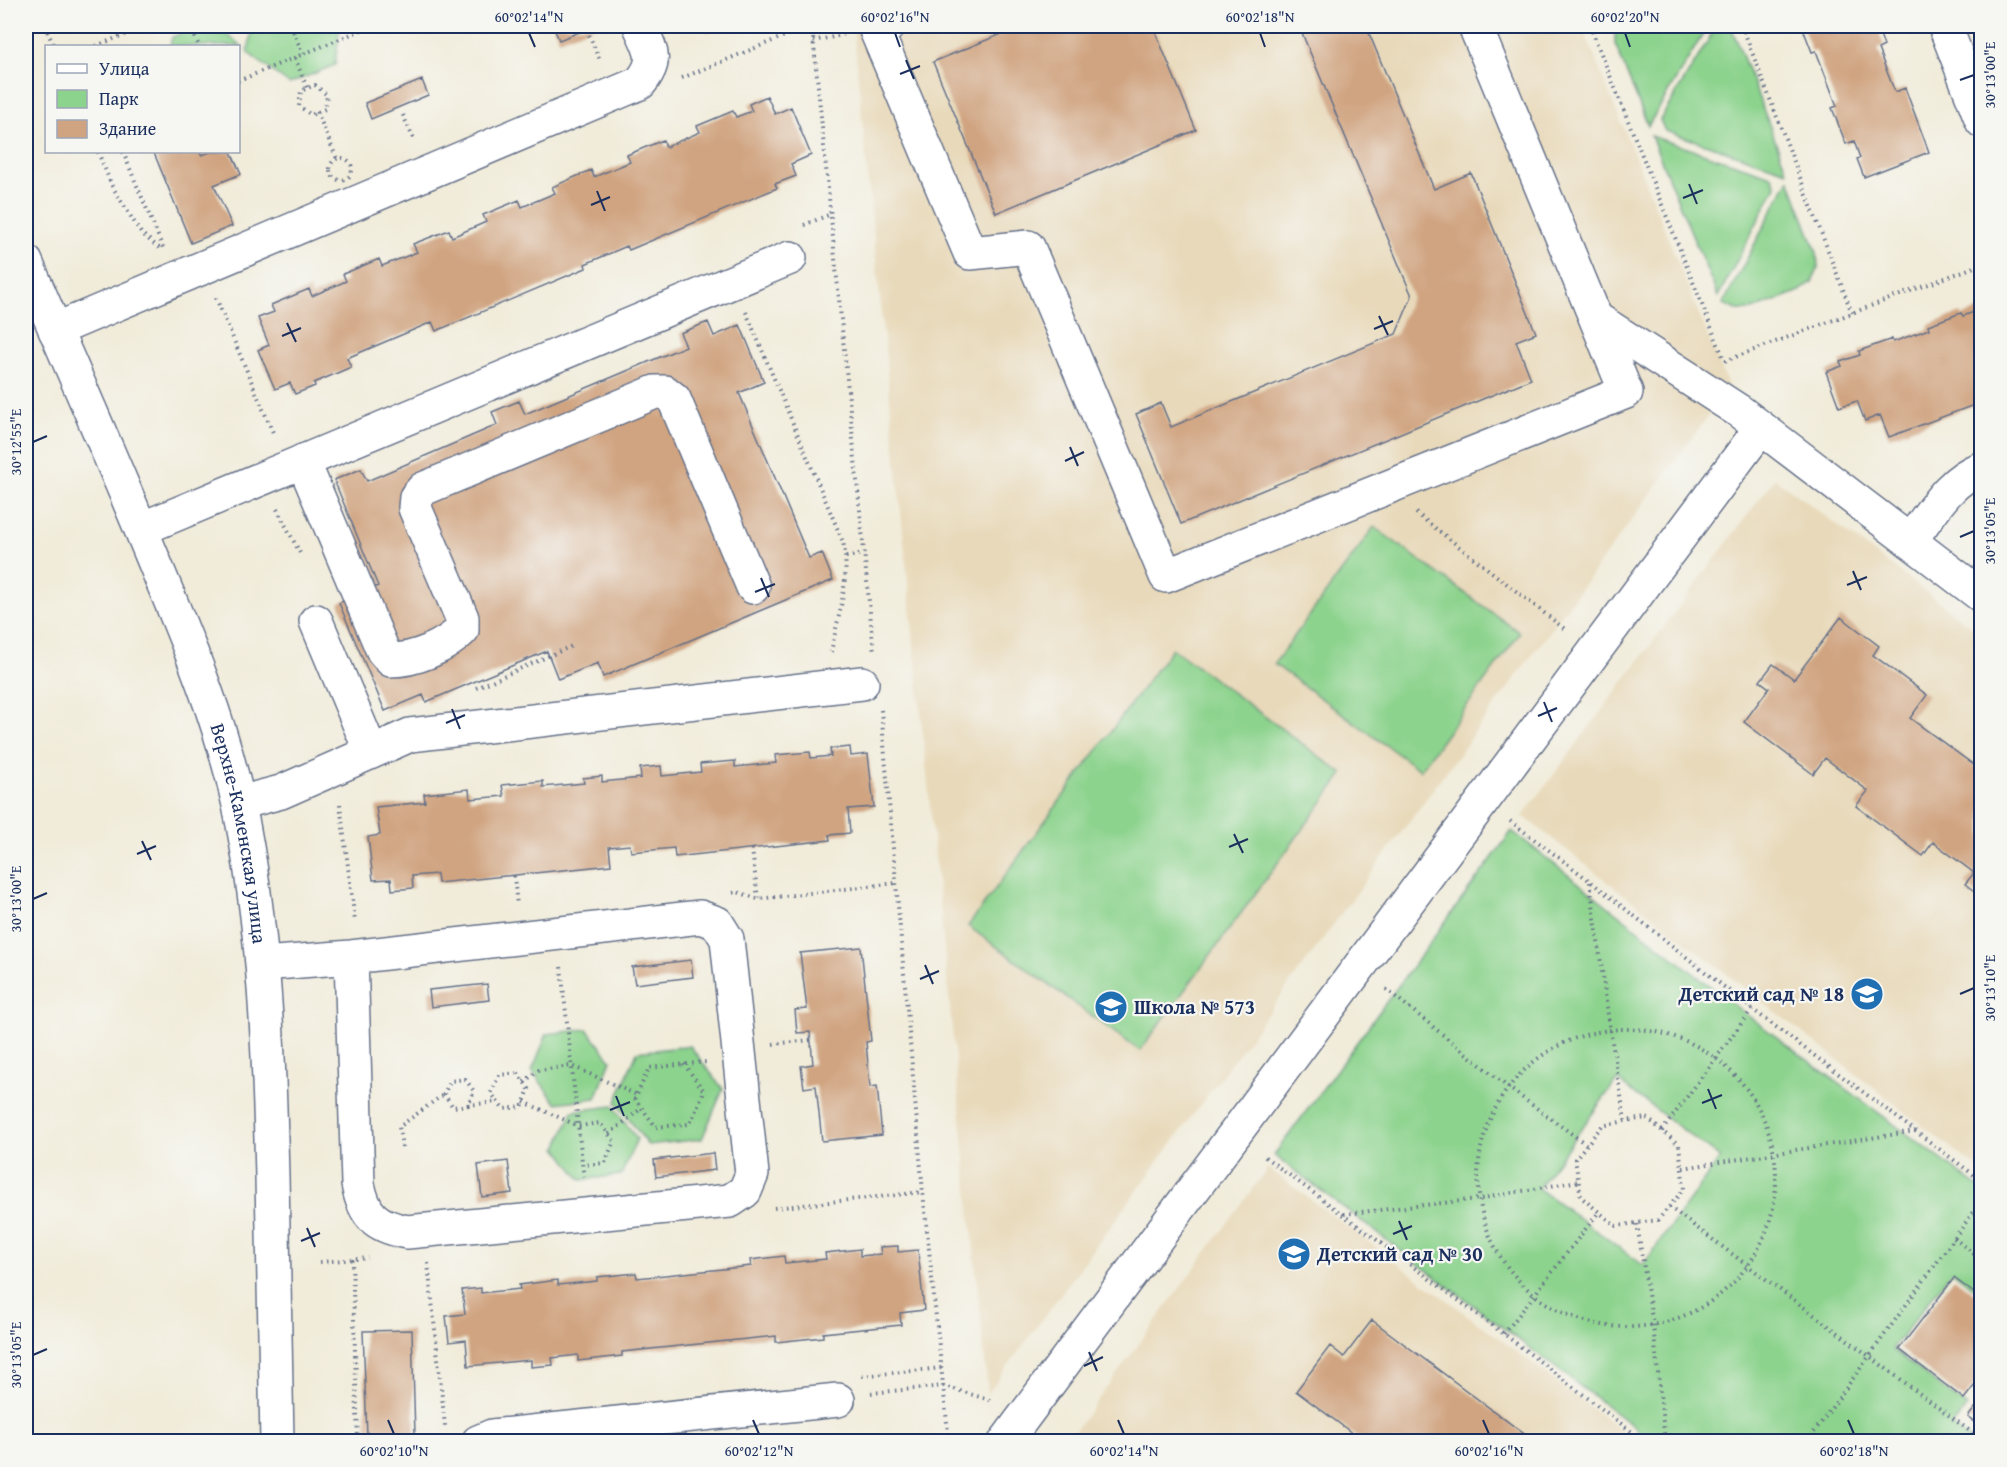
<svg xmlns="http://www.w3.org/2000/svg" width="2007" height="1467" font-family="'Gentium Book Plus',serif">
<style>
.built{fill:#e8d9ba}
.green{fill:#8cd38d;stroke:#548176;stroke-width:1.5;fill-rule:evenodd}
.building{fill:#d0a481}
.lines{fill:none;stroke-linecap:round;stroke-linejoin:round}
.minor-casing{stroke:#667189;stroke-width:36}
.path{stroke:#667189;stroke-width:4;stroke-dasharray:1.5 4.5;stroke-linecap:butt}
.minor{stroke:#fff;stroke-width:33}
.ticks{fill:none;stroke:#1b2f5e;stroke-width:2}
.labels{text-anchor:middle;stroke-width:4.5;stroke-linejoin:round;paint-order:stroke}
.street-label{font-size:20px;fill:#1b2f5e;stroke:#f6f6f2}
.poi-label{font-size:20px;font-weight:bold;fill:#1b2f5e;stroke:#f6f6f2;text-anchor:start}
.neatline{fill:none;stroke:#1b2f5e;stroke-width:2}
.ticks-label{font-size:15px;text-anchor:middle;fill:#1b2f5e}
</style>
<rect width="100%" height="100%" fill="#f6f6f2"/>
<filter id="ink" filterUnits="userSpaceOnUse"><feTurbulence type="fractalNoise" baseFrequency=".0167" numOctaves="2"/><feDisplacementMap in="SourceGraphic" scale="12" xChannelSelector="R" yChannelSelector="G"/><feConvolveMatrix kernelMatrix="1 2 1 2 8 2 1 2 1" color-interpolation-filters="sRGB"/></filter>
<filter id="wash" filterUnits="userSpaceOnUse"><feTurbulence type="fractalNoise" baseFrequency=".008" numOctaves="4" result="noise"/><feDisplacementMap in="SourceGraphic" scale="24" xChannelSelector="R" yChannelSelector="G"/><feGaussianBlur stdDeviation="1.35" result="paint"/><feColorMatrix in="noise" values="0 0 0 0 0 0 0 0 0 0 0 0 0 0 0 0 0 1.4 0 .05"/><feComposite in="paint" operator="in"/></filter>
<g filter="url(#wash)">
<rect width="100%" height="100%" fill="#f1ecda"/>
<path class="built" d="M853,26H1582L1729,388L988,1393Z
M1775,478L1981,634V1171L1523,816Z
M1268,1168L1500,1339L1635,1441L1067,1442Z"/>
<path class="green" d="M199,26H216L242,46L239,75L238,46H170L172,37Z
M252,26H340L335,65L289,84L248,53Z
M1615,26H1708L1648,126L1615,44Z
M1717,26H1731L1787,171L1665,131L1660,120Z
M1651,136L1772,176L1776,186L1718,297Z
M1789,179L1817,253L1818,268L1812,282L1800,291L1752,310H1737L1723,304Z
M1374,527L1520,633L1420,770L1274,664Z
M1172,648L1343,774L1140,1051L968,926Z
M1512,831L1747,1015L1981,1189V1294L1952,1271L1892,1349L1967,1407L1952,1426L1973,1441H1653L1274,1155ZM1617,1080L1720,1158L1643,1265L1538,1188Z
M587,1029L611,1060L596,1098L556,1103L532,1071L547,1034Z
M690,1046L723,1089L702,1139L648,1145L616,1102L637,1052Z
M613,1106L637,1139L621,1175L581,1180L557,1148L573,1111Z"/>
<g id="blocks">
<path class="building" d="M553,26H595L559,40Z
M705,26H723L708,32Z
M1021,26H1153L1196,130L996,213L933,62Z
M1299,26H1366L1434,189L1471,173L1536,333L1516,341L1531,379L1181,524L1136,414L1161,403L1171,427L1396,334L1412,296Z
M1802,26H1877L1884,46L1878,49L1895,92L1905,88L1929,152L1864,177L1857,159L1860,158L1854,141L1846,144L1832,108L1837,106L1816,51L1812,52Z
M422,80L428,95L371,119L365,103Z
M767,96L775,114L791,107L811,155L791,164L796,176L775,184L777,188L629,250L627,246L585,264L586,268L436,331L432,322L347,358L351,367L314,383L315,386L295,394L290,383L275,389L258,350L269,345L258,318L274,312L271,305L309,289L312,296L346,281L343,274L379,259L382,266L417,252L413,244L449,230L452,237L486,222L483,215L519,200L522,207L555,193L552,187L591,170L594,177L630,162L627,155L663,140L666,147L700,132L697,126L733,111L736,117L752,111L749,104Z
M158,152H200L201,155L211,152H231L241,174L214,185L232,226L191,243L154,153Z
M1982,309V402L1889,437L1880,415L1865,421L1857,401L1839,407L1826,372L1842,366L1840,362L1860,355L1859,351L1892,339L1893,342L1929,329L1928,325L1961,313L1963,316Z
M708,322L714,336L740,325L764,382L739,393L809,558L822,553L833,580L603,677L598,663L558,679L547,651L426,702L423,695L385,711L339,603L378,586L334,480L361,469L367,481L497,425L492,412L519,401L525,414L686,346L680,333Z
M1841,617L1879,646L1873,655L1927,695L1910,718L1982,771V897L1965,884L1974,873L1933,842L1923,856L1856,806L1868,791L1825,758L1813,774L1744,722L1769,688L1760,681L1773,664L1794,679Z
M850,747L851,756L868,754L874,807L848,809L850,833L829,835L830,840L675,857L674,848L631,852L630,845L609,847L611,865L438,883L437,874L412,876L413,888L392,890L391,879L373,880L368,837L380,835L376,807L425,802L424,794L469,789L470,799L504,796L502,785L543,781V787L584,783L583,778L602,776V782L641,778L640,768L661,766L662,776L701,772L700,764L735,761V767L776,763L775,755L810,752L811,758L831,756L830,749Z
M861,947L871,1041L866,1042L870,1087L877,1086L882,1135L822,1141L816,1086L804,1088L801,1066L813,1064L810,1032L797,1033L795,1010L807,1009L800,953Z
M691,960L693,977L635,984L632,967Z
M487,984L489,1000L431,1007L429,990Z
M713,1153L715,1170L656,1177L654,1160Z
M508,1161L512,1193L482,1197L478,1165Z
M898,1246V1252L918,1250L924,1310L900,1313L901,1325L823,1333V1337L776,1342V1336L622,1352V1356L578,1361V1355L552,1358L553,1365L531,1367V1360L468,1366L466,1340L449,1342L446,1316L465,1314L462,1290L481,1288V1293L520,1289L519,1285L558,1280V1285L597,1281V1277L636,1273L637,1278L751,1266L750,1260L784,1256L785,1263L826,1259L825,1253L860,1249V1256L881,1254L880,1247Z
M1954,1278L1982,1299V1376L1964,1399L1899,1349Z
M1372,1320L1535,1442H1364L1296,1391L1330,1346L1344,1357Z
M412,1330L415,1435L367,1436L363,1331Z
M1975,1408L1982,1413V1427L1968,1417Z"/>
</g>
</g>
<g filter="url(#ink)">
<use href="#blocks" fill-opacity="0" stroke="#667189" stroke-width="1.5"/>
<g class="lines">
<g class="minor-casing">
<g id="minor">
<path d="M888,26L876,30L970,253L1028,247L1166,576L1626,392L1475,26"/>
<path d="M1945,26L1982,121"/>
<path id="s1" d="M26,262C71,367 118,472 161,578C192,652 222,726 239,805C265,928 269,1052 272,1177C274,1265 275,1353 277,1442"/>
<path d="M1597,319L1739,411L1982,596"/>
<path d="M55,330L640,83C659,60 651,51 640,26"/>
<path d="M303,461L383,651L391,660C415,660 445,647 462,630V618L415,508L416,497L423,489L655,392H665L674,399L753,587"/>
<path d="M141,529L790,258"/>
<path d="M1910,541C1931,514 1948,480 1982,468"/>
<path d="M316,621L371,752"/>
<path d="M239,803L281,792L410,735L862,683"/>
<path d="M263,964L351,957L700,917L717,923L727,939L752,1174L745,1191L730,1201L407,1232C375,1226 364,1215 358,1184L351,957"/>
<path d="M478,1442L492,1436L838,1400"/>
<path d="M1005,1442L1761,428"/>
</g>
</g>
<path class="path" d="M45,26L54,46
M190,26L199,46
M291,26L303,54
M812,26L874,652
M1590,26L1724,359
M1742,26L1852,313
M589,35L601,62
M813,41L843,35
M96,46L146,26
M295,58L307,88
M682,78L809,26
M238,81L371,26
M315,85L327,95L325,109L311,115L299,106L301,91Z
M317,112L337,159
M403,115L415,142
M98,152L112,186L141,233L159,248
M123,152L163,248
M330 169a11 11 0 1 1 22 0a11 11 0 1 1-22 0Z
M804,225L831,214
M216,298L274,435
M746,312L843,542C851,578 838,616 831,652
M1725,361L1982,264
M277,509L301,555
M1416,513L1566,630
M846,557L864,554
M476,688L574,645
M881,710L923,1192L949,1442
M340,804L355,921
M1510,821L1590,881L1752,1009L1982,1181
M752,849L758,899
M514,876L517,905
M1590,882L1610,1030L1625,1120
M733,893L738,892L758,899L896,883
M561,967L584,1180
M1386,989L1509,1088L1587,1145
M1478 1178a149 149 0 1 1 298 0a149 149 0 1 1-298 0Z
M773,1044L811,1040
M684,1064L704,1091L690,1124L656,1127L635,1099L649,1068L706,1062
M518,1073L529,1089L522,1107L503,1109L491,1093L499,1075Z
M465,1079L474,1091L468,1105L453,1107L444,1094L450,1081Z
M524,1082L539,1070L572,1066L637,1095
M524,1102L579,1126L600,1123L614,1141L605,1163L583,1165
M468,1105L497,1102
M1647,1118L1679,1145L1684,1189L1658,1220L1616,1226L1581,1197L1575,1159L1602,1126L1625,1121Z
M1662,1131L1752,1009
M609,1134L642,1108
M402,1147L399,1127L444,1094
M1265,1157L1504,1334L1645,1442
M1683,1168L1915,1131
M1669,1207L1982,1440
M774,1208L923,1192
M1344,1214L1478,1199L1578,1181
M1637,1224L1653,1325L1665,1442
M1954,1238L1974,1254
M1982,1244L1974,1254L1982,1260
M352,1259L358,1442
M320,1262L368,1258
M428,1263L445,1426
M1504,1334L1598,1213
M862,1376L942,1368
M871,1393L944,1386L993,1401
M1807,1442L1982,1200"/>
<use href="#minor" class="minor"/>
</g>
</g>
<path class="ticks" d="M529,33L535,47M895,33L900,47M1260,33L1265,47M1625,33L1630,47M906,60L914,79M900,74L920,66M1960,80L1974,75M1689,184L1697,204M597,191L605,211M1683,198L1703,190M591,205L610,197M1379,316L1388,335M287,323L296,342M1374,329L1393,321M282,336L301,328M33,442L47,436M1070,447L1078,466M1065,461L1084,452M1960,537L1974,531M1853,571L1861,590M761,578L769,597M1847,585L1867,577M755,592L775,584M1544,702L1552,722M452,709L460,729M1538,716L1557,708M446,723L465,715M1234,834L1243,853M142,841L151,860M1229,847L1248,839M137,854L156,846M33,899L47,893M925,965L933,984M920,979L939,971M1960,994L1974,988M1708,1089L1716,1109M616,1096L624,1116M1702,1103L1722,1095M610,1110L630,1102M1399,1221L1407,1240M307,1228L315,1247M1393,1234L1412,1226M301,1241L320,1233M1089,1352L1097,1371M33,1355L47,1349M1084,1366L1103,1357M388,1420L394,1434M753,1420L759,1434M1118,1420L1124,1434M1483,1420L1489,1434M1848,1420L1854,1434"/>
<defs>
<g id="school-disc" transform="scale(1.725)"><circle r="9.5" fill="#1f6fb2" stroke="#f6f6f2"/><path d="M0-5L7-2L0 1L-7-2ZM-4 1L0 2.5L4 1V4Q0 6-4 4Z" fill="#fff"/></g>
</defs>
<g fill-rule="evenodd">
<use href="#school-disc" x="1867" y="994"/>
<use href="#school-disc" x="1111" y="1007"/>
<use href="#school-disc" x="1294" y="1254"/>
</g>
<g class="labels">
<g class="street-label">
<text dy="7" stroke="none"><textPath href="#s1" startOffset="612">Верхне-Каменская улица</textPath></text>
</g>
<g class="poi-label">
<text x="1844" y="1001" text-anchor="end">Детский сад № 18</text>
<text x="1134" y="1014">Школа № 573</text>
<text x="1317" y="1261">Детский сад № 30</text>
</g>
</g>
<rect width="2007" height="1467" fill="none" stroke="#f6f6f2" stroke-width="66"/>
<rect x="45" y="45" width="195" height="108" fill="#f6f6f2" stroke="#9ea6b7" stroke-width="1.5"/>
<rect x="57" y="64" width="30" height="9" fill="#ffffff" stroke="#9ea6b7" stroke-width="1.5"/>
<text x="99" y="75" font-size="18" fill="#1b2f5e">Улица</text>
<rect x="57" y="90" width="30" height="18" fill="#8cd38d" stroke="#9ea6b7" stroke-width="1.5"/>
<text x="99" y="105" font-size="18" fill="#1b2f5e">Парк</text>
<rect x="57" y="120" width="30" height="18" fill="#d0a481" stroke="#9ea6b7" stroke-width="1.5"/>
<text x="99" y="135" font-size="18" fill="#1b2f5e">Здание</text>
<rect x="33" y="33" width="1941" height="1401" class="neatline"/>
<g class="ticks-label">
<text x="529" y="22">60°02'14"N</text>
<text x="895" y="22">60°02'16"N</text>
<text x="1260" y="22">60°02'18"N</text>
<text x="1625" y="22">60°02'20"N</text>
<text transform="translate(1990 75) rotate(-90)" y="5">30°13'00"E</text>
<text transform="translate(16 442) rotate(-90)" y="5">30°12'55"E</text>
<text transform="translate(1990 531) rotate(-90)" y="5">30°13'05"E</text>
<text transform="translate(16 899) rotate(-90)" y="5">30°13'00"E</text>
<text transform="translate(1990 988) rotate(-90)" y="5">30°13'10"E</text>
<text transform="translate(16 1355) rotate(-90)" y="5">30°13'05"E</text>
<text x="394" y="1456">60°02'10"N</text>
<text x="759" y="1456">60°02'12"N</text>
<text x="1124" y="1456">60°02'14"N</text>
<text x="1489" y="1456">60°02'16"N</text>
<text x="1854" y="1456">60°02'18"N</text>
</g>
</svg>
